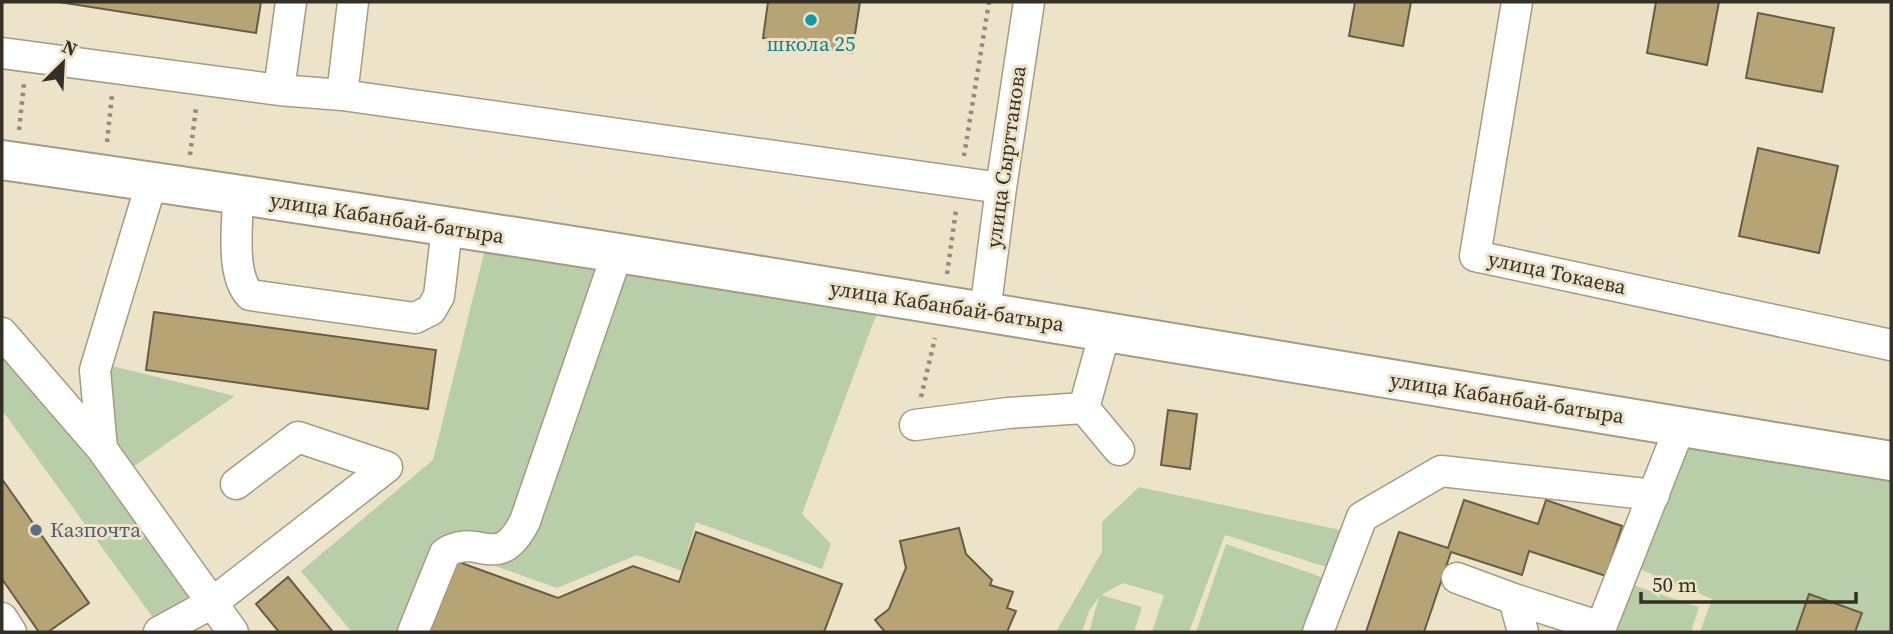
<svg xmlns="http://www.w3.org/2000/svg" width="1893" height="634" font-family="'Source Serif 4',serif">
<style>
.green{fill:#b7cea9}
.building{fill:#b6a474;stroke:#665d46;stroke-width:2}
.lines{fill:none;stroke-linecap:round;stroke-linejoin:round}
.minor-casing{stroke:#a59b83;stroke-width:33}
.major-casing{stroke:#a59b83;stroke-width:42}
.path{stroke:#928b79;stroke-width:4.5;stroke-dasharray:3.5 5;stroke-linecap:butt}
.minor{stroke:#fff;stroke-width:30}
.major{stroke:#fff;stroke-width:38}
.culture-dot{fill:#0f9aa8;stroke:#ede3c9;stroke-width:2.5}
.service-dot{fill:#5c6f8a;stroke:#ede3c9;stroke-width:2.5}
.labels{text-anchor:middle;stroke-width:6;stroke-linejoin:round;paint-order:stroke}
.culture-label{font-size:21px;fill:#0d838f;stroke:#ede3c9}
.street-label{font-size:21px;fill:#343026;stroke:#ede3c9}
.service-label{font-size:21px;fill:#4e5e75;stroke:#ede3c9;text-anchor:start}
</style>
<rect width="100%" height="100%" fill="#ede3c9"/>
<path class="green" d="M485,249L878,310L802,514L831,544L822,569L696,522L682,571L637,555L557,588L436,545L406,632H352L301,571L433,460Z
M19,328L199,603L154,619L2,410V329Z
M108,365L235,396L127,471L115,433Z
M1686,436L1891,475V632H1700L1712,599L1637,568Z
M1139,487L1345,531L1333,569L1225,535L1189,632H1152L1164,595L1123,583L1101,595L1142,607L1134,632H1089L1099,597L1089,611L1082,632H1056L1102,552V522Z
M1226,544L1324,578L1305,632H1196Z
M1633,585L1699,607L1691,632H1617Z"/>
<path class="building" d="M59,2H261L256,33Z
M768,2H860L852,53L763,38Z
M1355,2H1411L1403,46L1349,36Z
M1656,2H1719L1707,65L1647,53Z
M1758,13L1834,28L1822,92L1746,78Z
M1758,148L1838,166L1819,253L1739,236Z
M154,312L436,350L428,409L146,370Z
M1168,410L1197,414L1190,469L1161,465Z
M2,479L89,603L48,632H39L2,579Z
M1464,500L1538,524L1546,500L1622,526L1606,576L1529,551L1522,575L1451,552L1424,632H1366L1399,532L1448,548Z
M959,528L966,554L992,580L990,585L1013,592L1007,608L1016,611L1007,632H885L875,620L889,609L906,568L900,541Z
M696,532L842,584L824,632H418L445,557L558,598L633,566L679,582Z
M288,577L333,632H279L256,604Z
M1809,594L1862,613L1855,632H1796Z"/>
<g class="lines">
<g class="minor-casing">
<path id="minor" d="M1517,2L1475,256L1891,345
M2,53L279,90L342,95L1001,188
M279,90L291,2
M342,95L353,2
M152,181L95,370L102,449L233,632
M238,195C238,223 230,274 250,295L415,318L431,310L439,296L447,228
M985,312L1001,188L1029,2
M1105,332L1084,408L1119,450
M2,333L102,449
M915,425L1008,413L1084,408
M1457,578L1514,599
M2,618L11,632
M159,632L212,603L387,467L298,437L236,484
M413,632L445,553C479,531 498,575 525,521L617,254
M1318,632L1362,517L1441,471L1654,495
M1523,632L1514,599L1601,627L1680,427"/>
</g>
<g class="major-casing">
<path id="major" d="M2,160C633,250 1262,359 1891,461"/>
</g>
<path class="path" d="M19,130L24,83
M107,142L112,95
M190,155L196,108
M964,156L989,2
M947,274L956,210
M921,397L935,338"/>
<use href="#minor" class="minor"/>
<use href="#major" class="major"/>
</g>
<circle class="culture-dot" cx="811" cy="20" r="7"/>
<circle class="service-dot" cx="36" cy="530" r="7"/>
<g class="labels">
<g class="culture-label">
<text x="811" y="51">школа 25</text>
</g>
<g class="street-label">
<text transform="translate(1006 157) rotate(-82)" y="7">улица Сырттанова</text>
<text transform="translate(387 218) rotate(9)" y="7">улица Кабанбай-батыра</text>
<text transform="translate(1557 273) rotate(12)" y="7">улица Токаева</text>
<text transform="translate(947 306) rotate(9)" y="7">улица Кабанбай-батыра</text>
<text transform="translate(1507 398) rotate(9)" y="7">улица Кабанбай-батыра</text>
</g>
<g class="service-label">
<text x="50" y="537">Казпочта</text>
</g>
</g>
<rect width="1893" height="634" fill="none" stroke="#343026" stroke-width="7"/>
<g transform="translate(63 63) rotate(24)" stroke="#ede3c9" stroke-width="5" paint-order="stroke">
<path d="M0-5L12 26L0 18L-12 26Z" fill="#343026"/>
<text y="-10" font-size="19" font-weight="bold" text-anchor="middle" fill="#343026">N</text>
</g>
<path d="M1641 592v10h215v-10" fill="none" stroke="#343026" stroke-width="3.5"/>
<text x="1652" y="592" font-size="21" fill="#343026" stroke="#ede3c9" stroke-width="5" paint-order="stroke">50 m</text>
</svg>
